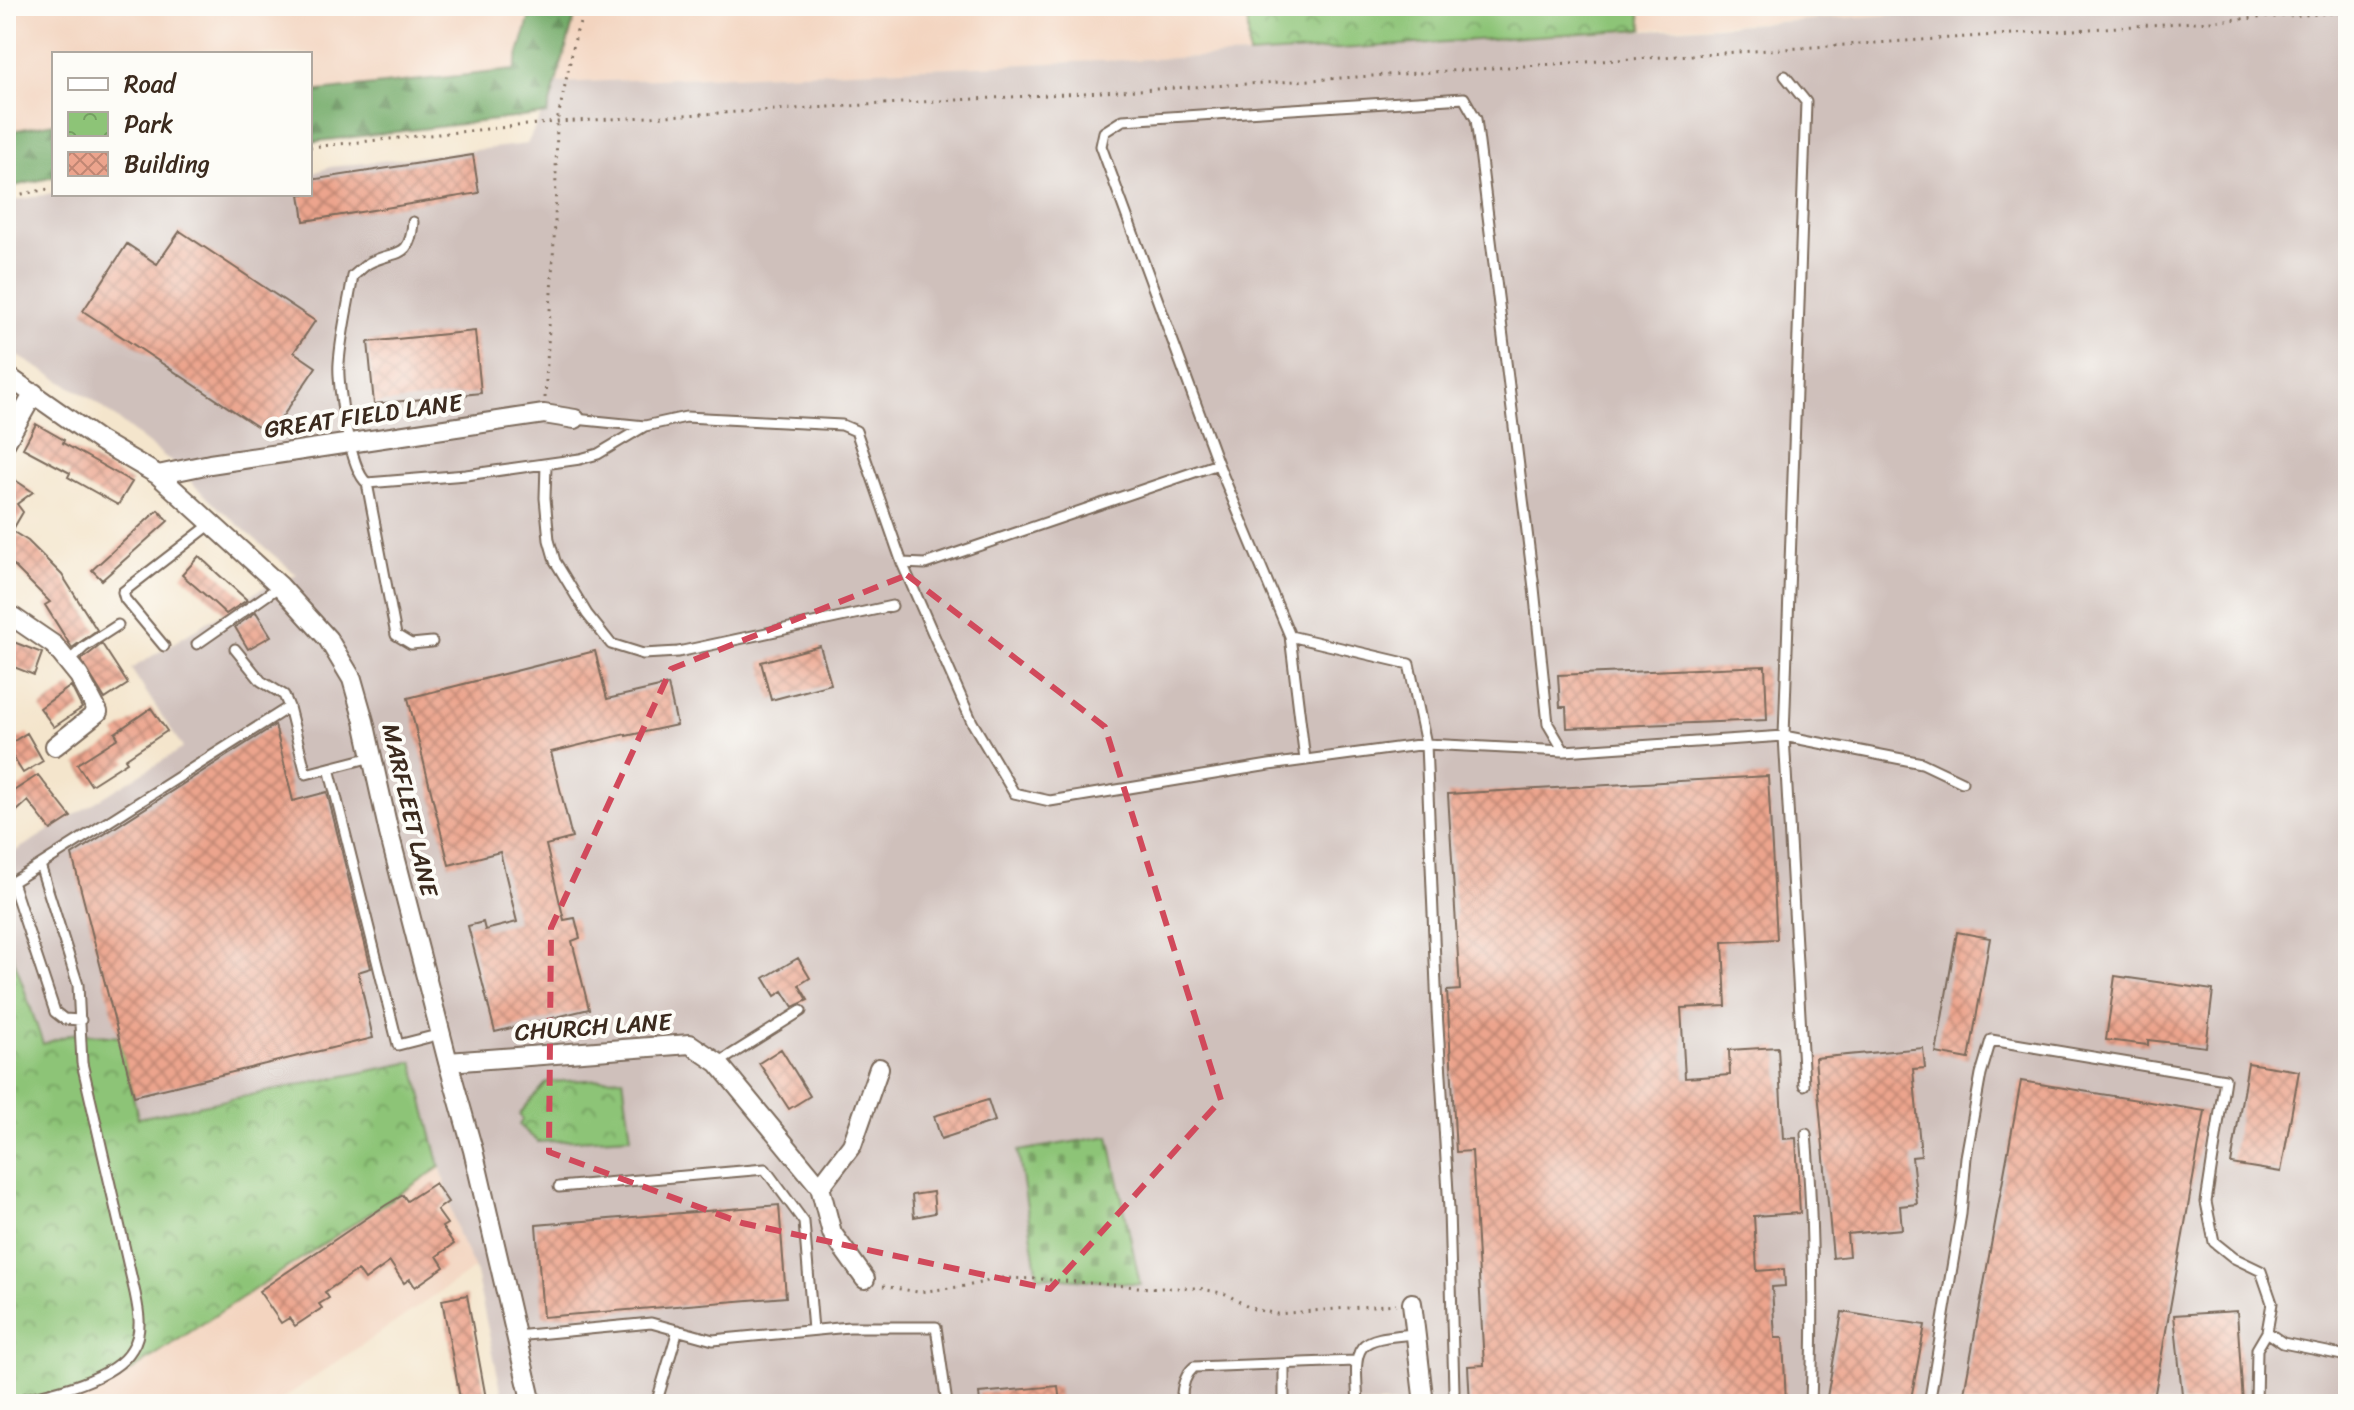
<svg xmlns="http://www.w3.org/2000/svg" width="2354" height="1410" font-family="Sriracha,sans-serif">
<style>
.built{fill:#f3d4bf}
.industrial{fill:#cfc0bb}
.forest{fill:url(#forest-firs);stroke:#566a43;stroke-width:2}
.cemetery{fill:url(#cemetery-stones);stroke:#64774a;stroke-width:2}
.park{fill:url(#park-crowns);stroke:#64774a;stroke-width:2}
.building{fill:url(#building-cross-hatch)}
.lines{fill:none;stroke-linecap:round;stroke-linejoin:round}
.lane-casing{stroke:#7c6b5b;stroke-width:13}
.street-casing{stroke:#7c6b5b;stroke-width:22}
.path{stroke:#7c6b5b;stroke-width:3;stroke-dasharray:2 6;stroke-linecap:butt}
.lane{stroke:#fff;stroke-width:9}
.street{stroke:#fff;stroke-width:18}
.marked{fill:none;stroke:#d1495b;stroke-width:6;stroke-dasharray:16 10;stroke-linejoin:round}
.labels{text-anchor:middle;stroke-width:8;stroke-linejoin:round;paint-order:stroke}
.street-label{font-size:24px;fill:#3b2a1e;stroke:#fdfcf7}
</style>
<defs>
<pattern id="forest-firs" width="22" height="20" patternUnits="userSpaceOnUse" patternTransform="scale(2)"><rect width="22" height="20" fill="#72aa68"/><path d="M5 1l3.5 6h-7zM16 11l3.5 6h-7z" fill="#5f8b55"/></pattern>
<pattern id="cemetery-stones" width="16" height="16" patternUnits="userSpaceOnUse" patternTransform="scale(2)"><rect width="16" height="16" fill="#8dc477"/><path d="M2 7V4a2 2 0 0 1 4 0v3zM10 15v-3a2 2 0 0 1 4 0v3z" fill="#749f61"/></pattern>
<pattern id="park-crowns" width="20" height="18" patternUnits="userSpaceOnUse" patternTransform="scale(2)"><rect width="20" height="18" fill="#8dc477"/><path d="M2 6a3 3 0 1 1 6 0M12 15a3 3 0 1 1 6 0" fill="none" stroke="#749f61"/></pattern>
<pattern id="building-cross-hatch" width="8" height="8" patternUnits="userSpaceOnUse" patternTransform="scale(2)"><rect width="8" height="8" fill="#eca48d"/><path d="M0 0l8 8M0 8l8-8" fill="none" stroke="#c08673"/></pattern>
</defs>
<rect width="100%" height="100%" fill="#fdfcf7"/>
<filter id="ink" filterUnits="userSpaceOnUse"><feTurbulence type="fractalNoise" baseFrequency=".0125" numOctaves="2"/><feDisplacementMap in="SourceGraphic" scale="16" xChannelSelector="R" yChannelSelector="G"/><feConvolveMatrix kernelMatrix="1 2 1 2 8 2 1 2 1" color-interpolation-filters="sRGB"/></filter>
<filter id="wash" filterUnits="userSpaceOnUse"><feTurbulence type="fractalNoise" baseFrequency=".006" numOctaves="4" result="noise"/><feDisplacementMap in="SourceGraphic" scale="32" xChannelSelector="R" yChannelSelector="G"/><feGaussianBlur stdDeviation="1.8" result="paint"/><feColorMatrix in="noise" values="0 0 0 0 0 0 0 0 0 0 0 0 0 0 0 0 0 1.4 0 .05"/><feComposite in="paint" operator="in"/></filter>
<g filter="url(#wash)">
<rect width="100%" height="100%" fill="#f4e5cc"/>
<path class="built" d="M6,6H533L514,70L310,92V54H54V123L6,132Z
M578,6H1247L1249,55L557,83Z
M1638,6H1988L1989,9L1643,29Z
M440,1167L458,1234L475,1268L275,1404H47L117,1380Z"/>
<path class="industrial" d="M2033,6H2348V1404H504L475,1269L458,1234L413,1062L137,1118L75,1033L43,1044L6,936V857L183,748L131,669L263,588L297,575L207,498L169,460L93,400L6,349V202L54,193L310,194V166L311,174L330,167L527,144L557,83L1249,55Z"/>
<path class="forest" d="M533,6H578L547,114L310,142V92L514,70Z
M54,123V177L6,188V132Z"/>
<path class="cemetery" d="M1109,1136L1140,1284L1038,1276L1018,1151Z"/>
<path class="park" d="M1247,6H1638L1643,29L1249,55Z
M6,936L43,1044L75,1033L120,1037L138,1118L413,1062L440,1167L117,1380L47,1404H6Z
M623,1078L631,1137L538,1142L519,1125L523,1119L519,1114L547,1082Z"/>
<g id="blocks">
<path class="building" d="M473,155L479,193L304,221L300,194H310V180Z
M180,231L315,321L294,352L316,367L270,435L83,311L127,244L157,264Z
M475,331L481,393L374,404L368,342Z
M36,424L64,440L63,443L132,482L118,505L68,477L70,473L23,448Z
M15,480L33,492L17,504L23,512L12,531L28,541L62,575L97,630L72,648L45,605L50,602L6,558V485L9,490Z
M158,510L168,521L102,580L92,570Z
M199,556L218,574L247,600L226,614L212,601L182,575Z
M256,612L271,636L248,649L235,627Z
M11,641L42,653L34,675L6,664Z
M102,644L128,684L105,699L81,660Z
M820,646L831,684L771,700L761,662Z
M595,651L607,699L668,685L677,725L626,736V734L551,752L572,838L546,845L564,920L575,918L580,938L572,941L589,1009L495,1032L468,926L483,922L485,930L517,922L500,852L449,865L408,698Z
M1765,666L1767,720L1567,728L1566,707H1560L1558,675Z
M71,686L82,708L54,727L40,708Z
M151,708L167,731L125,759L127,762L91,785L77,764L118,738L115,733Z
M275,725L293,801L327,792L371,968L358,972L373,1038L134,1096L72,855Z
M27,733L43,761L23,773L6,746Z
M38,775L71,817L51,830L28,801L6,821V796Z
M1768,776L1777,939L1723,942L1726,1006L1681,1008L1685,1078L1730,1075L1729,1050L1778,1047L1783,1139L1796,1138L1800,1213L1754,1216L1757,1271L1784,1269L1785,1286L1772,1287L1775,1338H1783L1786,1404H1470L1468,1366L1484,1365L1472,1151L1456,1152L1447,991L1460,990L1448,794Z
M1957,932L1990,938L1969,1059L1936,1053Z
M798,958L810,978L799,985L808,1000L793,1007L783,991L775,996L764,978Z
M2115,976L2213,990L2206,1047L2148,1040V1045L2106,1040Z
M1923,1048L1925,1068L1913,1069L1921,1156L1912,1157L1917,1204L1900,1206L1902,1229L1847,1234L1849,1256L1833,1258L1815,1058Z
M781,1049L810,1096L789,1109L759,1063Z
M2248,1063L2299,1071L2281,1172L2231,1164Z
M2021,1081L2205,1111L2153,1404H1962Z
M988,1100L995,1121L941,1139L934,1116Z
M435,1183L448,1202L437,1210L447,1224L442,1227L454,1244L437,1256L444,1267L415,1287L410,1279L404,1283L390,1262L365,1280L358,1270L325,1292L329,1298L319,1304L322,1308L295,1326L289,1318L281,1323L259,1291L386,1205L403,1195L407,1201Z
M933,1192L935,1213L914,1217L912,1195Z
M779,1205L786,1297L543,1317L536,1225Z
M467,1295L479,1360L487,1404H461L448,1332L442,1300Z
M2237,1311L2243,1404H2183L2174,1315Z
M1842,1312L1925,1325L1910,1404H1843L1827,1397Z
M1058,1386L1060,1404H980L979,1393Z"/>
</g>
</g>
<g filter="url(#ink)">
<use href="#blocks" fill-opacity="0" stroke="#7c6b5b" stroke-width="2"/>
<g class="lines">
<g class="lane-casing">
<path id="lane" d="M1785,76L1806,102L1784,736L1804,1085
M413,222C410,261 396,249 369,263C364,266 358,272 353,276C348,305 341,334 339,363C337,385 350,470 367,483L466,475L580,459L598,454L645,426L686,417L842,425L856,431L902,563L972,722L1014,793L1050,801L1269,765L1426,744L1564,751
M575,419L645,426
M546,464L545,498L549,540L555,561L587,614L611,644L643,654L678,652L892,606
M367,483L396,635L411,644L432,642
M902,563L925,564L1218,464
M1290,636L1409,664L1426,744L1437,1010L1449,1209L1454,1391
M197,644L280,586
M164,646L125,599L123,592L211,524
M235,649L261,681L284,695L289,707
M68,662L84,647L118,625
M1305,760L1290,636L1218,464L1101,146L1104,132L1123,120L1464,98L1476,119L1534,588L1548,724L1564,751L1784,736L1922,763L1962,782
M329,768L398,1045L441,1034
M40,865L12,882L55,1012L64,1019L81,1020
M718,1063L801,1011
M1806,1134C1814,1224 1814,1314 1811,1404
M559,1187L765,1169L804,1222L813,1330
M2267,1332L2283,1343L2347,1356L2348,1350
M516,1336L651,1323L713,1340L849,1327H936L947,1404
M1284,1365V1404
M6,1403C42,1395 112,1383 132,1349C143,1332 139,1312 135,1293L82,1063L78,985L40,865L289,707L306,774L372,757
M656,1404L678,1330
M1182,1404C1181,1390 1183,1377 1194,1367L1355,1361
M1358,1404C1354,1342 1353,1339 1416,1334
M1929,1404L1961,1214L1966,1157L1981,1074L1991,1040L2225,1079L2206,1202L2214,1242L2234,1258L2261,1271L2272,1303L2267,1332L2257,1349L2256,1404"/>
</g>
<g class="street-casing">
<path id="street" d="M6,375L100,441L158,475L280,586L328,639L352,679L364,721L389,833L448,1062L473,1150L532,1404
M6,442L34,393
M158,475L210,464L544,414L575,419
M13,617L54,645L79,676L98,712L55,746
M448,1062L690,1044L718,1063L820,1187L852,1145L879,1068
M820,1187L832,1233L865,1279
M1412,1303L1424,1404"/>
</g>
<path class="path" d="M310,147L557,122L1265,83L2348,12
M6,197L54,188
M545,398L555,223L557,122L576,34L586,6
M883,1286L918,1292L967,1286L1001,1278L1041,1279L1150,1288H1198L1226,1294L1250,1308L1277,1314L1396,1304"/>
<use href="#lane" class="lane"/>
<use href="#street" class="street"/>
</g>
</g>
<path class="marked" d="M907,575L1105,727L1221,1100L1050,1289L742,1223L549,1152L551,928L671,669Z"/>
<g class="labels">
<g class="street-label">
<text transform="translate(363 416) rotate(-8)" y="8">GREAT FIELD LANE</text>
<text transform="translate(410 810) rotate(77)" y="8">MARFLEET LANE</text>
<text transform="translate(593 1027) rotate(-4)" y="8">CHURCH LANE</text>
</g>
</g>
<rect width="2354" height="1410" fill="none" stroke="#fdfcf7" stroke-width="32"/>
<rect x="52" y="52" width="260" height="144" fill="#fdfcf7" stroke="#afa8a0" stroke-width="2"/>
<rect x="68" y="78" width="40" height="12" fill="#ffffff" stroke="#afa8a0" stroke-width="2"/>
<text x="124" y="92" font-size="24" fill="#3b2a1e">Road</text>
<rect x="68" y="112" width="40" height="24" fill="url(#park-crowns)" stroke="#afa8a0" stroke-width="2"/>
<text x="124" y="132" font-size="24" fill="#3b2a1e">Park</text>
<rect x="68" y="152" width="40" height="24" fill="url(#building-cross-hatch)" stroke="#afa8a0" stroke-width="2"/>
<text x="124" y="172" font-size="24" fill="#3b2a1e">Building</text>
</svg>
